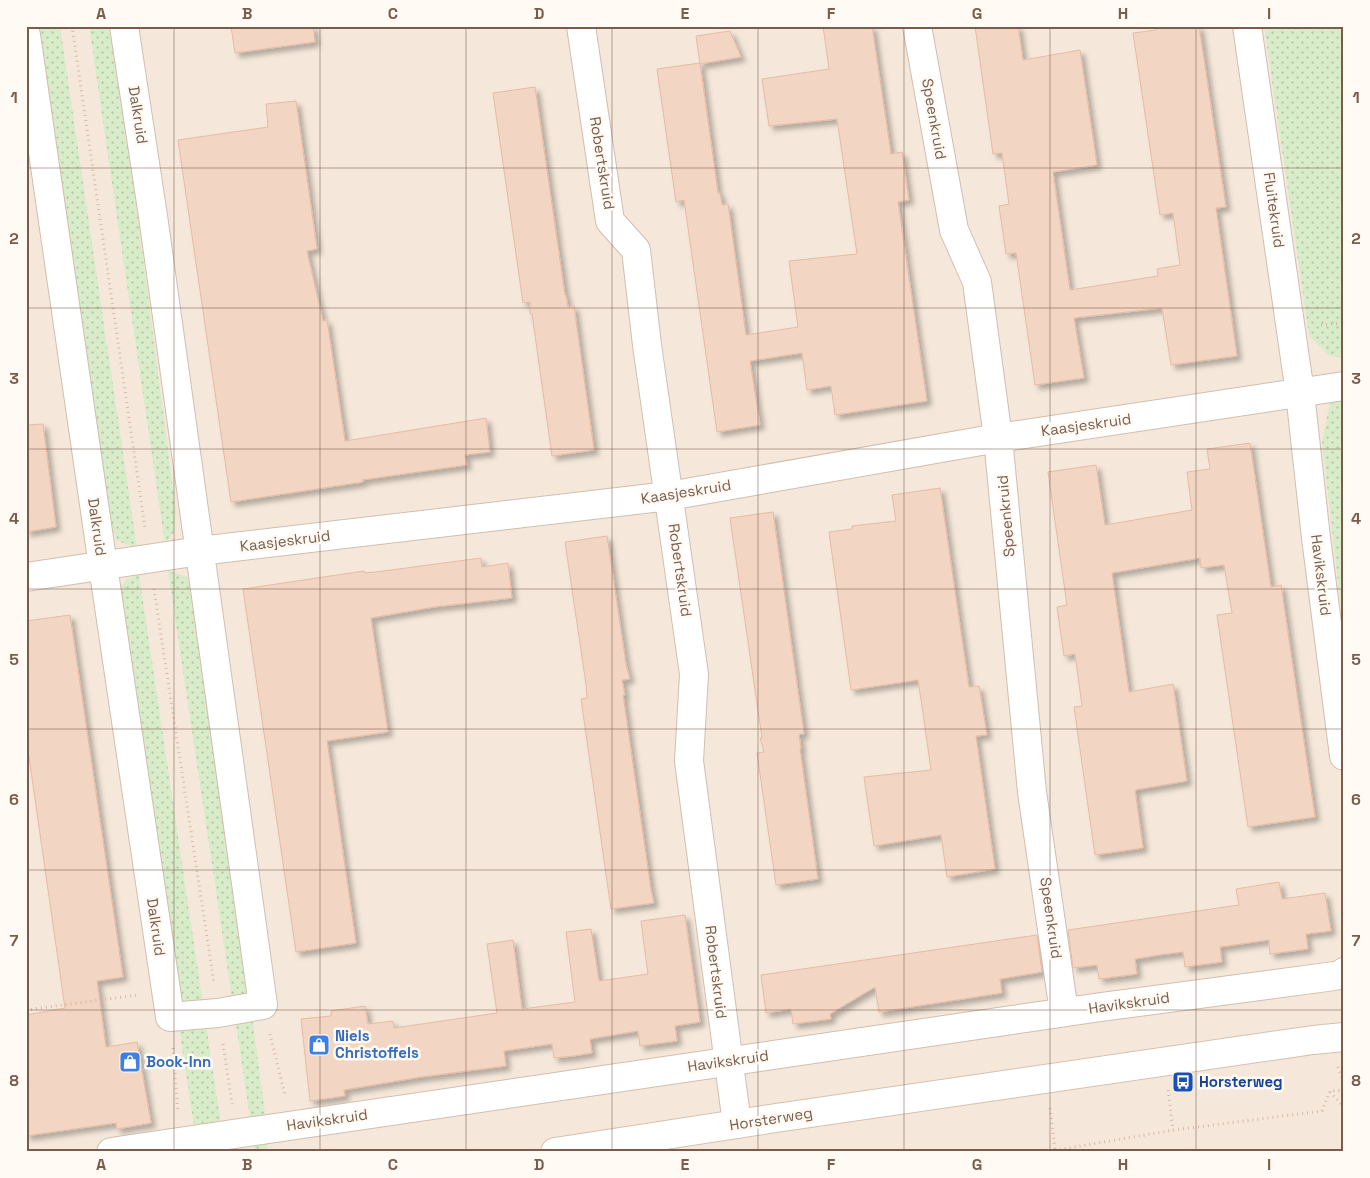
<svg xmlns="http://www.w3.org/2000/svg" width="1370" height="1178" font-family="'Space Grotesk',sans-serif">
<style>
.residential{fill:#f5e8da}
.grass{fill:url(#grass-dots)}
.building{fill:#f3d5c3;stroke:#e6bba3;filter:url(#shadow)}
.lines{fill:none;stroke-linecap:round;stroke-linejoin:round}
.street-casing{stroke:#d1beb0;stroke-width:30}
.secondary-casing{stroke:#d6c0b0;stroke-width:30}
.path{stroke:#d9b8a5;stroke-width:3;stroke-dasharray:1 4;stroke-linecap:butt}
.street{stroke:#fff;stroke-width:28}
.secondary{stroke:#fff;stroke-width:28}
.grid{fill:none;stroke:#7a5c4d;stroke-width:1;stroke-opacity:0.55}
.labels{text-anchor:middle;stroke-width:5;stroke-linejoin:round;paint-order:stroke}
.street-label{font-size:15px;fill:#7a5c4d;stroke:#fffaf3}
.shop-label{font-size:15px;font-weight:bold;fill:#366cbe;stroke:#fffaf3;text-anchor:start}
.transit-label{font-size:15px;font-weight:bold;fill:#164399;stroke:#fffaf3;text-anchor:start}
.neatline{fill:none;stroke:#7a5c4d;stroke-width:2}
.grid-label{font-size:16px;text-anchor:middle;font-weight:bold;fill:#7a5c4d}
</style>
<defs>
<pattern id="grass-dots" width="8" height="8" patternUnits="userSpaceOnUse" patternTransform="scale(1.25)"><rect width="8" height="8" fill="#d8ecc9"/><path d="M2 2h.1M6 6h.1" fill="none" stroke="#b4c2a5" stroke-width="1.8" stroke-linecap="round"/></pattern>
<filter id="shadow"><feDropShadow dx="4.5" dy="4.5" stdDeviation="2.5" flood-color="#0004"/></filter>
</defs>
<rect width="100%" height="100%" fill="#fdf6ec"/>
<path class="residential" d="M26,26H1344V1152H26Z"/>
<path class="grass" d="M32,26H60L137,548L118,541L106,519Z
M89,26H113L176,512L174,532L165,544Z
M1264,26H1344V358L1330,356L1309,336Z
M1344,397V636L1322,441L1330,402Z
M168,571L186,576L196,595L268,1136L266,1152H255Z
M139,574L225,1152H202L196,1141L115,594L127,579Z"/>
<path class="building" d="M231,26H313L315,42L235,53Z
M823,26H872L891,154L902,152L909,200L898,202L927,401L835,415L831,386L807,390L802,353L750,361L760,425L717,432L684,200L676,202L657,69L700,63L718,193H720L722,205L728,204L746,335L798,327L789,261L857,254L837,119L769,126L762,79L829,69Z
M975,26H1018L1023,60L1080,50L1097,165L1053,172L1070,290L1158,276L1157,269L1180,265L1173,213L1160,215L1133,33L1156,30L1155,26H1199L1226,207L1216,208L1237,356L1171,365L1162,308L1074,318L1084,378L1035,385L1016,253L1006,254L999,206L1009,204L1002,153L993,154Z
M730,31L741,57L700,64L696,36Z
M535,87L565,295H566L568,307L574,306L594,450L552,456L532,314H530V302L523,303L493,93Z
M296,101L317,249L307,251L323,321L327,320L345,441L486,418L490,452L465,455L467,465L362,480L363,482L231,502L178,140L268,127L266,104Z
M43,424L56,527L26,532V425Z
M1250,443L1271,587L1281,585L1315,817L1248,827L1217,615L1232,613L1224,565L1201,568L1200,558L1112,573L1129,692L1173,684L1187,781L1135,790L1143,848L1095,855L1074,707L1082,706L1075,654L1064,656L1057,607L1067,605L1048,472L1096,465L1105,525L1192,510L1187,472L1210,469L1207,449Z
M940,488L969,687L979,686L987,735L976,736L995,869L947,877L941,835L874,846L864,777L931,770L923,713L918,680L851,690L829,532L852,529V526L896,521L892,495Z
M773,512L804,734H799L801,749H800L818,879L776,885L757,753L764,752L760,738H762L730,518Z
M607,536L626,664L630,679L622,680L625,695H623L651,890L654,903L611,909L581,699L587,698L586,684L565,542Z
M481,558L482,567L508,563L512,598L434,607L371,618L388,732L327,741L356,943L296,952L243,589L364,571L365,573L376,572Z
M70,615L123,977L97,981L106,1047L137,1042L151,1123L117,1129L116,1123L26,1136V1015L65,1008L26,736V621Z
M1279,882L1282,899L1325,893L1331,931L1306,934L1308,949L1270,954L1269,940L1220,947L1222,962L1185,967L1183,952L1159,955L1135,959L1137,974L1099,979L1097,965L1073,968L1068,930L1239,905L1236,889Z
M685,915L700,1022L675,1026L677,1041L640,1046L638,1031L590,1039L592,1053L573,1056L554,1058L552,1044L504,1051L506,1066L421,1077L344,1090L345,1096L310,1101L301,1019L331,1016V1011L365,1006L368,1024L393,1021L394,1028L497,1013L487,944L513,940L522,1009L575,1002L566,932L591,929L599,981L648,974L641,921Z
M1037,935L1042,972L1000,979L1002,993L879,1012L875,987L830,1014L831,1019L793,1024L791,1009L766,1013L761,975Z"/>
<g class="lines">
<g class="street-casing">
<path id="street" d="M581,26L610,221L636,250L647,345L694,674L689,761L737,1124
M917,26L954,230L977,282L998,438L1032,792L1064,1012
M1247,26L1300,393L1316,538L1344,756
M26,35L103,566L170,1017L218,1013L263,1005L153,216L124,26
M26,577L200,551L669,496L998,438L1344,386
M111,1152L1101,1007L1327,977L1341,975L1344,972"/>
</g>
<g class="secondary-casing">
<path id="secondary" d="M555,1152L776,1118L1313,1040L1344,1037"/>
</g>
<path class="path" d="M72,26L145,528
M1321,325L1344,323
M154,589L214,983
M26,1010L138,995
M270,1034L285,1095
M223,1044L232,1104
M173,1048L178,1112
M1338,1067L1344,1083
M1168,1090L1173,1130
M1330,1092L1344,1107
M1050,1108L1055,1149
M1045,1152L1174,1130L1322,1111L1330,1091L1344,1090"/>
<use href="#street" class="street"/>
<use href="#secondary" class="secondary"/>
</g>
<path class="grid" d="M174,26V1152M320,26V1152M466,26V1152M612,26V1152M758,26V1152M904,26V1152M1050,26V1152M1196,26V1152M26,168H1344M26,308H1344M26,449H1344M26,589H1344M26,729H1344M26,870H1344M26,1010H1344"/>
<defs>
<g id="shop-square" transform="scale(1.125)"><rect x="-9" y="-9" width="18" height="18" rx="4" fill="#3f7fe0" stroke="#fffaf3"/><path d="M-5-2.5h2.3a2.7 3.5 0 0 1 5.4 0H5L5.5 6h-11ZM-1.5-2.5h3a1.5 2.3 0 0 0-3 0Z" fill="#fff"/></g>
<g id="bus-square" transform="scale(1.125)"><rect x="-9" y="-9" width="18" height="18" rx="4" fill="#1a4fb4" stroke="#fffaf3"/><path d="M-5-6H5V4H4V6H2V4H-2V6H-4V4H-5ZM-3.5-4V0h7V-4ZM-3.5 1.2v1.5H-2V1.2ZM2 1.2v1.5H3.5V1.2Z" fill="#fff"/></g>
</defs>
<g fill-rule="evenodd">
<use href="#shop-square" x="319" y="1045"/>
<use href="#shop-square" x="130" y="1062"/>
<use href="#bus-square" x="1183" y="1082"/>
</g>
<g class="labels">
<g class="street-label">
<text transform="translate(138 115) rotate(81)" y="5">Dalkruid</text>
<text transform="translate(934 119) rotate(80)" y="5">Speenkruid</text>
<text transform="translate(602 163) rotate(81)" y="5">Robertskruid</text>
<text transform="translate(1274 210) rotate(82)" y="5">Fluitekruid</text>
<text transform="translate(1086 425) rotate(-8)" y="5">Kaasjeskruid</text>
<text transform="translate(686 492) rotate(-9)" y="5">Kaasjeskruid</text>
<text transform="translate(1006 516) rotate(-95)" y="5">Speenkruid</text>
<text transform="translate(97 527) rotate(82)" y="5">Dalkruid</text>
<text transform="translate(285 541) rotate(-7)" y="5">Kaasjeskruid</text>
<text transform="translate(680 570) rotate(82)" y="5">Robertskruid</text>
<text transform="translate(1321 575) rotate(83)" y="5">Havikskruid</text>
<text transform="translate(1051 918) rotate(82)" y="5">Speenkruid</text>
<text transform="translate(156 927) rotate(82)" y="5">Dalkruid</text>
<text transform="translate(716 972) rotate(83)" y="5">Robertskruid</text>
<text transform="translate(1129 1003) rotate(-8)" y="5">Havikskruid</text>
<text transform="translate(728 1061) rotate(-8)" y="5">Havikskruid</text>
<text transform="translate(771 1119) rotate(-9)" y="5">Horsterweg</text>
<text transform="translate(327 1120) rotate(-8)" y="5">Havikskruid</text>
</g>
<g class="shop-label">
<text x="335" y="1041">Niels<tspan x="335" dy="17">Christoffels</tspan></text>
<text x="146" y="1067">Book-Inn</text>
</g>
<g class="transit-label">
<text x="1199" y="1087">Horsterweg</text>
</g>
</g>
<rect width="1370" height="1178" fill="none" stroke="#fffaf3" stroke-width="55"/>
<rect x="28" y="28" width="1314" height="1122" class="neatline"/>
<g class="grid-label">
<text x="101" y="19">A</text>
<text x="247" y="19">B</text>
<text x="393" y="19">C</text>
<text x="539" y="19">D</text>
<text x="685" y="19">E</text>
<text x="831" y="19">F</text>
<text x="977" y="19">G</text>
<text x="1123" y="19">H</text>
<text x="1269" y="19">I</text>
<text x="14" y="103">1</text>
<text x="1356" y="103">1</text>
<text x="14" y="244">2</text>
<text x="1356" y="244">2</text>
<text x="14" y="384">3</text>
<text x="1356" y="384">3</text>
<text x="14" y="524">4</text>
<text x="1356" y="524">4</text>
<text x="14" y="665">5</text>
<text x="1356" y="665">5</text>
<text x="14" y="805">6</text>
<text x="1356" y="805">6</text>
<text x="14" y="946">7</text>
<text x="1356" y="946">7</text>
<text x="14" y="1086">8</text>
<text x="1356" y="1086">8</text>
<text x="101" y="1170">A</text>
<text x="247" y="1170">B</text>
<text x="393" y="1170">C</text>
<text x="539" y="1170">D</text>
<text x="685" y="1170">E</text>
<text x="831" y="1170">F</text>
<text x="977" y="1170">G</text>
<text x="1123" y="1170">H</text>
<text x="1269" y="1170">I</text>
</g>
</svg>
